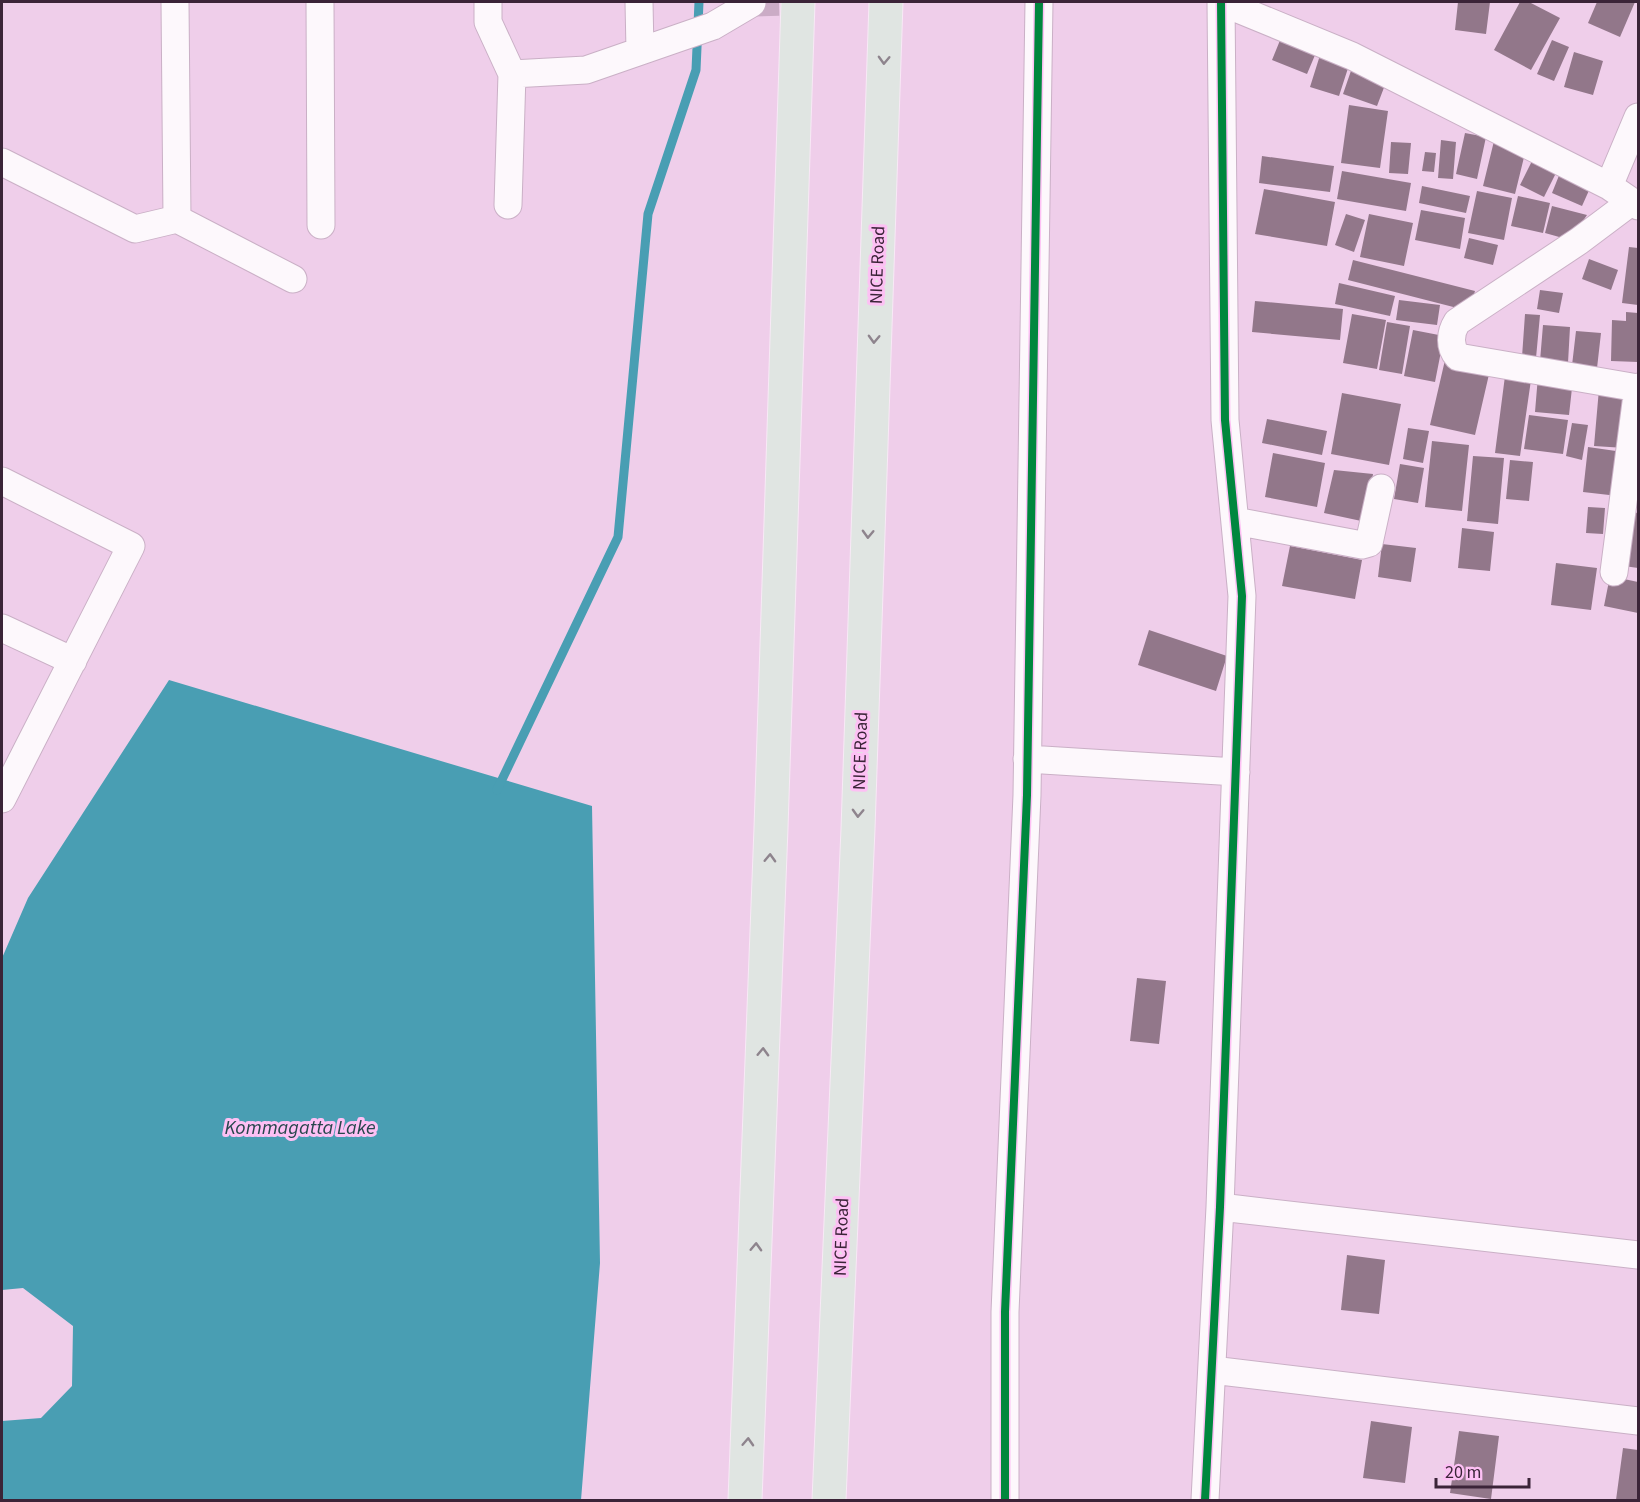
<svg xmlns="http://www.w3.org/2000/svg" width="1640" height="1502" font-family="'Source Sans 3',sans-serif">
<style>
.water{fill:#499eb3}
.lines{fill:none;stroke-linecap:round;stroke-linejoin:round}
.stream{stroke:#499eb3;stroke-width:9}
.building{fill:#92778a}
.street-tunnel{stroke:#cbacc6;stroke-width:27;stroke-dasharray:27 14;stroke-linecap:butt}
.street-casing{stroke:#cab0c6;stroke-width:29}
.highway-casing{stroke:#f8e9f6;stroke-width:35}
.street{stroke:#fdf8fc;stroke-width:27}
.highway{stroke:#e0e5e2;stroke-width:33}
.cycleway-casing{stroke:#fdc0f4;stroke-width:11}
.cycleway{stroke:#00873e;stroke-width:8}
.oneway{stroke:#8e848d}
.labels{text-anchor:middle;stroke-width:6;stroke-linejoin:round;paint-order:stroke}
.street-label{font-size:18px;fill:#3b2438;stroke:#fdc0f4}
.water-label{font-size:20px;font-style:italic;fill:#26464c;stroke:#fdc0f4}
</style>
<rect width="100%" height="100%" fill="#efceea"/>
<path class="water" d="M169,680L592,806L600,1263L581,1500H2V1421L41,1418L72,1386L73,1326L23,1288L2,1290V958L28,898Z"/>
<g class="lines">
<path class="stream" d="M497,790L618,537L648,214L696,70L699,2"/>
</g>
<path class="building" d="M1458,2H1490L1486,34L1455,30Z
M1520,2H1529L1560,18L1531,70L1494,50Z
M1597,2H1635L1620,37L1588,23Z
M1283,33L1318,48L1307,74L1272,60Z
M1552,40L1569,47L1554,81L1537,74Z
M1321,52L1350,62L1339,96L1310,87Z
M1574,52L1603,61L1593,95L1564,87Z
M1353,65L1388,77L1377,106L1343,94Z
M1349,105L1388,111L1380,168L1341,163Z
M1465,133L1486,137L1477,179L1456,174Z
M1441,140L1456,142L1453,179L1438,178Z
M1494,141L1526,149L1515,194L1483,186Z
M1391,142L1411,143L1408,174L1389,173Z
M1425,152L1436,153L1434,172L1422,171Z
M1535,155L1559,167L1544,197L1520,185Z
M1262,156L1334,166L1330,192L1259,183Z
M1342,171L1411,183L1406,211L1337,199Z
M1560,173L1591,186L1582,206L1552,193Z
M1422,186L1470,196L1466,213L1419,203Z
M1264,189L1335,202L1327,246L1255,234Z
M1477,191L1512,198L1504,240L1468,233Z
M1518,196L1550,203L1543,233L1511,226Z
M1552,206L1587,215L1570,240L1545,233Z
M1421,210L1465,218L1460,249L1415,240Z
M1346,214L1365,220L1354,252L1335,245Z
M1369,214L1413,223L1404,266L1360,257Z
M1469,238L1498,245L1493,265L1464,258Z
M1629,247L1638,248V305L1622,303Z
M1589,259L1618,270L1611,290L1582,279Z
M1353,260L1475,291L1469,311L1348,280Z
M1339,283L1395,296L1390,316L1335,304Z
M1540,290L1563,293L1559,313L1537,309Z
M1399,300L1440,305L1437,325L1396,320Z
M1255,301L1343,309L1340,340L1252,332Z
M1626,312L1638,313V362L1611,361L1612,320L1626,321Z
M1352,314L1386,320L1377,369L1343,363Z
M1525,314L1540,315L1536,358L1522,357Z
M1387,322L1410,326L1402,374L1379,370Z
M1543,325L1570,327L1568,363L1540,361Z
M1413,330L1444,336L1435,382L1404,376Z
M1576,331L1601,333L1596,377L1571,374Z
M1445,360L1490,370L1475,435L1430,425Z
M1505,376L1531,380L1520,456L1495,453Z
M1538,376L1573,379L1569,415L1535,412Z
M1599,389L1630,391L1625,448L1594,446Z
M1342,393L1401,404L1389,465L1331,454Z
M1529,415L1568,420L1563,454L1524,449Z
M1267,419L1327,431L1322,455L1262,443Z
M1572,423L1588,425L1582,460L1566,456Z
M1408,428L1429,431L1423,463L1403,459Z
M1432,441L1469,445L1462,511L1425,507Z
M1588,447L1623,452L1618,496L1583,492Z
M1273,453L1325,463L1317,507L1265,497Z
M1473,456L1504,458L1498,524L1467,521Z
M1510,460L1533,462L1529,501L1506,499Z
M1400,464L1424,468L1418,503L1394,499Z
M1334,470L1373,474L1366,522L1324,513Z
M1588,507L1605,508L1603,534L1586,533Z
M1632,512L1638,513V568L1624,566Z
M1462,528L1494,532L1490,571L1458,568Z
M1382,544L1416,548L1411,582L1378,577Z
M1290,546L1362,560L1355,599L1282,586Z
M1556,563L1597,568L1591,610L1551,605Z
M1610,576L1638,582V613L1604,606Z
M1149,630L1227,656L1216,691L1138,665Z
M1137,978L1166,981L1159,1044L1130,1041Z
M1347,1255L1385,1260L1379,1314L1341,1310Z
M1371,1421L1412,1427L1405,1483L1363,1478Z
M1459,1431L1499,1436L1491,1499L1450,1493Z
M1623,1448L1638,1450V1500H1616Z"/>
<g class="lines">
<path class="street-tunnel" d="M752,3L792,2"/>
<g class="street-casing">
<path id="street" d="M320,2L321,225
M488,2V22L512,74L586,70L713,26L752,3
M639,2L640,51
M1221,2L1352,56L1609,186L1638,206
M2,162L135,229L177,219L175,2
M1609,186L1638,117
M1631,202L1579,241L1457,322C1450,333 1449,347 1458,357L1638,388
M508,205L512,74
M177,219L293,279
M2,481L131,546L2,799
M1235,521L1362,545L1369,543L1381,488
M1614,572L1638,387
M2,628L73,661
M1027,759L1236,772
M1220,1207L1638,1255
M1212,1370L1638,1421
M1005,1500V1312L1027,795L1039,2
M1205,1500L1220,1207L1242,596L1225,420L1221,2"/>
</g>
<g class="highway-casing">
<path id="highway" d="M745,1500L771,828L798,2
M829,1500L858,829L886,2"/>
</g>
<use href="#street" class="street"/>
<use href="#highway" class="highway"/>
<g class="cycleway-casing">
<path id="cycleway" d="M1005,1500V1312L1027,795L1039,2
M1205,1500L1220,1207L1242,596L1225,420L1221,2"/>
</g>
<use href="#cycleway" class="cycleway"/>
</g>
<defs><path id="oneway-chevron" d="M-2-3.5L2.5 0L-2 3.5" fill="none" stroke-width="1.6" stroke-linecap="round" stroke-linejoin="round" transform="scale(1.5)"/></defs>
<g class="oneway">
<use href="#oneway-chevron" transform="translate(884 60) rotate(92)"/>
<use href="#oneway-chevron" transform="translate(874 339) rotate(92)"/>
<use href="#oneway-chevron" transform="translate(868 534) rotate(92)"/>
<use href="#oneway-chevron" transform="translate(858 813) rotate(92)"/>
<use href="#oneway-chevron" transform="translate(770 858) rotate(-88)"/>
<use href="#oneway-chevron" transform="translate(763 1052) rotate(-88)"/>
<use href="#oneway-chevron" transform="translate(756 1247) rotate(-88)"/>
<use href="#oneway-chevron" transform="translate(748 1442) rotate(-87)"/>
</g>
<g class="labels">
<g class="street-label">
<text transform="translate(877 265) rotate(-88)" y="6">NICE Road</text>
<text transform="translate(860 751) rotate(-88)" y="6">NICE Road</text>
<text transform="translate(841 1237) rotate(-88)" y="6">NICE Road</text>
</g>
<g class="water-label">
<text x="300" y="1134">Kommagatta Lake</text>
</g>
</g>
<rect width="1640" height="1502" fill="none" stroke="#3b2438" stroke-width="6"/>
<path d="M1436 1478v9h93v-9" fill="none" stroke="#3b2438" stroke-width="3"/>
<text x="1445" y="1478" font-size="18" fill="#3b2438" stroke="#fdc0f4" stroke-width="4.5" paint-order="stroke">20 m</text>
</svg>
